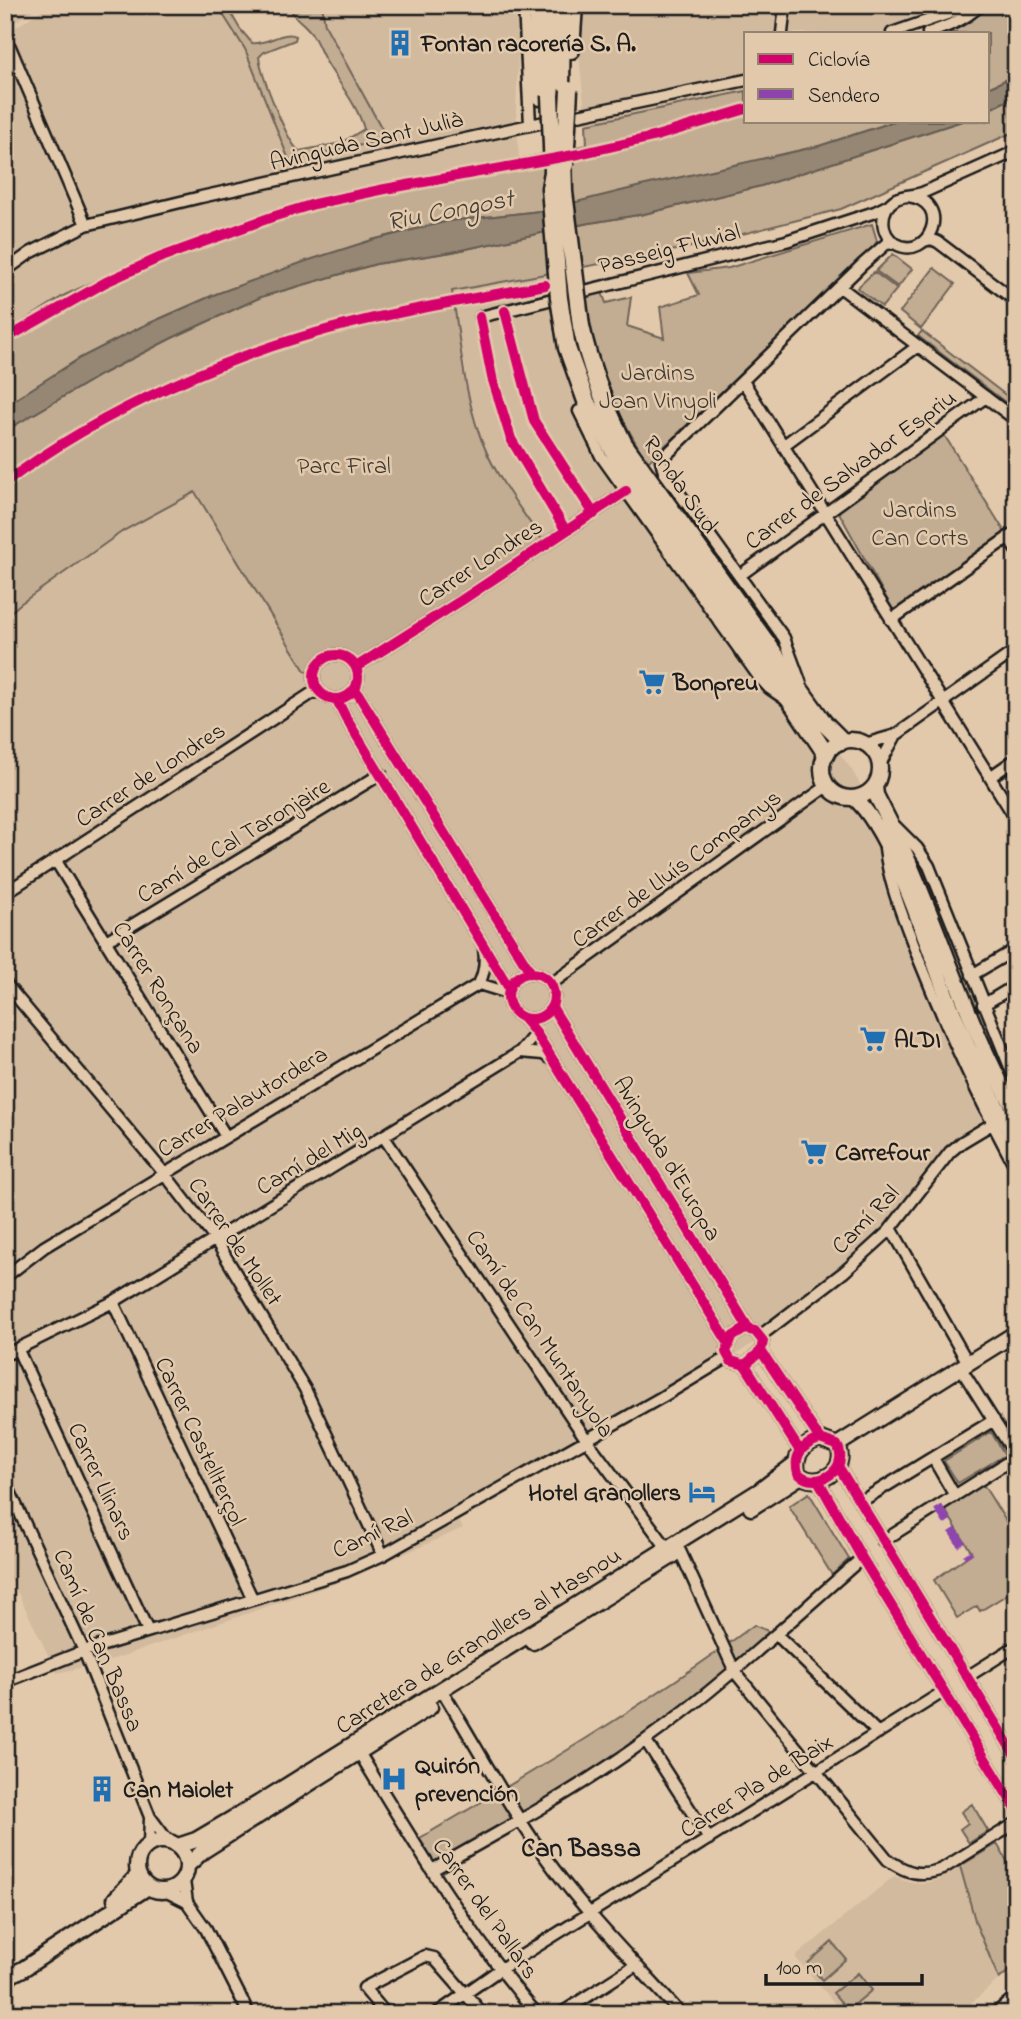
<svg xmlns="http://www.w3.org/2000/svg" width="1021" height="2019" font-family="'Indie Flower',sans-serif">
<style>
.built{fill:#d2ba9f}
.green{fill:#c2ad93;stroke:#6f6458;stroke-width:2}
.water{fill:#968774;stroke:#655c51;stroke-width:2}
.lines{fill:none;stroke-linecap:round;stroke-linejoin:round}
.minor-casing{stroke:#1c1c1c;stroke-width:15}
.secondary-casing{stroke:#1c1c1c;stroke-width:19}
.trunk-casing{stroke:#1c1c1c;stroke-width:21}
.minor{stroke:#e3c9ab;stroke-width:10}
.secondary{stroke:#e3c9ab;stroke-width:14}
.trunk{stroke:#e3c9ab;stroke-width:16}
.trunk-bridge-casing{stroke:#1c1c1c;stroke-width:21;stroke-linecap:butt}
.trunk-bridge{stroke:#e3c9ab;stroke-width:16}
.quiet{stroke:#8e44ad;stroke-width:9;stroke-dasharray:18 9;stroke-linecap:butt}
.cycleway-casing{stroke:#e3c9ab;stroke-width:15}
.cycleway{stroke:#d6006c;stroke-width:10}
.labels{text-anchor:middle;stroke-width:5;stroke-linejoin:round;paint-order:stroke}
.poi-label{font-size:24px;font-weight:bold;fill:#1c1c1c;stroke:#e3c9ab;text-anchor:start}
.street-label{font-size:24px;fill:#1c1c1c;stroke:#e3c9ab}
.park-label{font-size:24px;fill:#3d3934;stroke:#e3c9ab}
.water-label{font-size:26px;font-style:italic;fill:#413c36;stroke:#e3c9ab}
.neighbourhood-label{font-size:26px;font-weight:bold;fill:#1c1c1c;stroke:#e3c9ab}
</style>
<rect width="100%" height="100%" fill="#e3c9ab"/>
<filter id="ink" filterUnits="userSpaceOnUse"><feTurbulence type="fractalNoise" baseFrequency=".0143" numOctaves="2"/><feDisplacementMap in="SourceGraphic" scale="14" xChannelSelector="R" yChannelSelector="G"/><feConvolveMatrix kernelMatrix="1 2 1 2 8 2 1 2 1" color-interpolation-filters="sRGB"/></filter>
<g filter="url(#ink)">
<path class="built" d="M17,5H40L5,29V13Z
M50,5H217L245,49L289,160L371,143L387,137L325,24L322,5H520L516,110L519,158L301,203L139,261L65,295L5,333V34Z
M574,5H997L976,16L928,33H746V91L586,124Z
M566,270L574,333L589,388L617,443L785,681L852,770L884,828L1007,1114L963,1143L931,1180L889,1237L767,1334L722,1364L457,1518L463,1528L345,1580L102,1663L57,1673L5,1567V617L20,604L123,531L195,491L305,671L314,675L321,661L336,655L350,660L356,667L548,547L523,512L487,453L471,404L452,291Z
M960,1866L976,1924L999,1979L959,2014H844L795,1957L894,1876L911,1882L924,1883L938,1880Z"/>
<path class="green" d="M217,5H226L240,29L252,43C267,45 283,30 296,36L295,40L264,52L259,57C261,75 287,142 299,151L341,143L364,129C357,103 337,82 324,58C320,50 317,42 312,34C304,22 293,19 289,5H322L325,25L387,138L371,143L289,160L245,49Z
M997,5H1016V75L988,88V33H928L976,16Z
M746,91V121H896L819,146L540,211L449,221L372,240L216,294L141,327L80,358L5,406V333L65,295L139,261L301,203L587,145L586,124Z
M1016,96V131L841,209L687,248L452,291C461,344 464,404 487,453C503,487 527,518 548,548L356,667L350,660L336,655L321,661L314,675L305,671L195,492L123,531L20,604L5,617V431L102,374L172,338L261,297L376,264L452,252L584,224L644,214L761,186L962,121H988V110Z
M872,224L877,241L874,246L647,463L618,411L598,363L584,295L602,292L606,303L631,297L627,326L664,338L660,307L699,295L688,273L729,268Z
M893,254L912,269L898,287L876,271Z
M934,268L955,284L921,329L900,312Z
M874,272L897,289L882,307L857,288Z
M922,331L1012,400L1009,405L918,336Z
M941,430L1008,537L904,611L893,610L837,509Z
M991,1432L1005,1455L958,1483L944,1461Z
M981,1481L1009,1526L1016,1523V1589L980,1611L977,1606L957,1618L934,1580L972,1553L942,1505Z
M809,1493L849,1559L832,1575L789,1506Z
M754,1625L777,1635L646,1741L432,1870L413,1842C530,1774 646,1705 754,1625Z
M972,1804L988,1831L969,1843L960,1829L968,1823L961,1812Z
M997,1844L1016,1876V1965L999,1979L976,1924L960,1866Z
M832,1942L846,1959L822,1980L808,1963Z
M858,1973L872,1990L848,2010L833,1993Z"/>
<path class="water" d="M1016,75V96L988,110V88Z
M896,121H962L761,186L644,214L584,224L452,252L376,264L261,297L172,338L102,374L5,431V406L80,358L141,327L216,294L306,261L372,240L449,221L540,211L641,186L819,146Z"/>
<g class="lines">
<g class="minor-casing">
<path id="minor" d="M524,5L530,124
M782,33L785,5
M892,33L973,5
M928,33C946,27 965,20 979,6
M5,51L10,47L86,225
M908,196C954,202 929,262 896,244C879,234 879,209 896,199C904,195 914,196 922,193L1016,151
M924,241L931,239L938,242L1016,301
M5,271L30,253L86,225L201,197L511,129L746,80
M840,287L1016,420
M480,317L786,241L875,212L889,205
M743,381L1016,819
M579,411L601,456L759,677L769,688L785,699
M784,445L918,346
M1008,537L1016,550
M739,576L986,397
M891,620L1016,532
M314 677a22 22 0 1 1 44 0a22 22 0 1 1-44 0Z
M356,667L462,600L626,491
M801,684L784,638L664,472L661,460L863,264L886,244L895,243
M355,689L531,973
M337,700L346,718L509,988
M865,744L896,735L1016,650
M880,764L896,735
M990,777L1016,759
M894,825L917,848L929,866L1016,1082
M885,848C889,886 905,921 918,957C947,1029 979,1100 1016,1168
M56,861L225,1135
M5,893L317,690
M106,941L381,774
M508 996a23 23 0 1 1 46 0a23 23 0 1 1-46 0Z
M972,975L1016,949
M5,983L164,1173L215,1239L305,1389L383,1555
M479,984C485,972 486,962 484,949
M551,984L827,786
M983,1005L1016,985
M552,1007L749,1329
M524,1019L536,1033L728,1342
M520,1052L543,1054L553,1060
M384,1137L586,1439L667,1548
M891,1228L968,1363
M5,1277L44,1247L479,984L508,993
M113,1302L252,1598
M745,1329L755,1331L763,1341L761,1351L745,1365L731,1361L726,1352L732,1337Z
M760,1336L844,1272L888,1232L950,1152L962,1142L992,1124
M1014,1344L1016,1347
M18,1350L148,1631
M761,1351L820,1439
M5,1355L113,1302L520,1052L536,1033
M745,1365L800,1451
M965,1375L1016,1456
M933,1458L955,1496
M838,1466L1016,1757
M818,1480L862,1558L1016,1809
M5,1481L84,1651L150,1817L168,1841
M860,1502L994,1420
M883,1541L1016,1457
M680,1551L735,1672L888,1860C907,1873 920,1877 942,1869L1016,1823
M777,1635L878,1733
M967,1677L1016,1646
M5,1682L84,1651L347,1571L383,1555L662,1397L728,1357
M446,1697C481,1754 513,1815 554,1869C592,1920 638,1966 681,2014
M646,1741L709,1839
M360,1754C414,1843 468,1934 537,2014
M149,1844L150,1818
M432,1870C505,1829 579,1789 646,1740C723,1685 791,1620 862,1558
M184,1881L187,1902L206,1929L249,2014
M167,1892L187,1902
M386,2014L364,1988L425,1956L434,1958L483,2014
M436,2014L499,1970L943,1692
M560,2014L636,1965
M995,2014L1016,1996"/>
</g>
<g class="secondary-casing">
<path id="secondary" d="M822 769a29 29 0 1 1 58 0a29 29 0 1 1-58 0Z
M875,786L876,795C888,819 901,843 911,867C946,949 972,1034 1016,1112
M854,798C892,830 928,948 947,997C967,1047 990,1096 1016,1143
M820,1439L837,1445C851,1469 816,1492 798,1473C793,1455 803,1444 820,1439Z
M837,1445L1016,1333
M751,1508L801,1476
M533,1642L674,1555
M137 1866a25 25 0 1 1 50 0a25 25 0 1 1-50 0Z
M178,1846L196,1840L259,1803L759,1491L796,1463
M188,1865L203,1851L430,1707
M115,1899L138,1875
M5,1978L23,1969L148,1887"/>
</g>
<g class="trunk-casing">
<path id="trunk" d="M537,5L540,97
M571,50L574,5
M550,83L551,5
M561,93L562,5
M581,326C590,369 605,406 624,444L824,723L842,741
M564,329L567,348L586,401L620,463L794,706L826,754"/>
</g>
<use href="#minor" class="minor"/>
<use href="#secondary" class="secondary"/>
<use href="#trunk" class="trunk"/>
<g class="trunk-bridge-casing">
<path id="trunk-bridge" d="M550,95L553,172L550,188L559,298L564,329
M563,155L564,192L581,326
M565,165L569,90"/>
</g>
<use href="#trunk-bridge" class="trunk-bridge"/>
<path class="quiet" d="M938,1507L969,1556"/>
<g class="cycleway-casing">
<path id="cycleway" d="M505,311L534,421L594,514
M480,317L492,377L511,439L566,531
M5,339L106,282L159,258L272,217L314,204L385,189L579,154L653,137L746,109
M5,483C102,409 239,350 357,322C419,307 482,297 545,285
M314 677a22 22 0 1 1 44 0a22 22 0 1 1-44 0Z
M356,667L462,600L626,491
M355,689L531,973
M337,700L346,718L509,988
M508 996a23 23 0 1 1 46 0a23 23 0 1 1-46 0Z
M552,1007L749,1329
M524,1019L536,1033L728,1342
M745,1329L755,1331L763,1341L761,1351L745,1365L731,1361L726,1352L732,1337Z
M761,1351L820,1439
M745,1365L800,1451
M820,1439L837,1445C851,1469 816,1492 798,1473C793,1455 803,1444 820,1439Z
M838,1466L1016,1757
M818,1480L862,1558L1016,1809"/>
</g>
<use href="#cycleway" class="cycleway"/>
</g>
</g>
<defs>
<g id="building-bare" transform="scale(2.1)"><path d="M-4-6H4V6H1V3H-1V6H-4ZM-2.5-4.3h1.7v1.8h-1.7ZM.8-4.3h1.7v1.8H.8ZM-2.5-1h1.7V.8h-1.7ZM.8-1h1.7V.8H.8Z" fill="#1f6fb2" stroke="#e3c9ab" stroke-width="2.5" paint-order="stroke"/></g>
<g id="supermarket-bare" transform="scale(2.1)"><path d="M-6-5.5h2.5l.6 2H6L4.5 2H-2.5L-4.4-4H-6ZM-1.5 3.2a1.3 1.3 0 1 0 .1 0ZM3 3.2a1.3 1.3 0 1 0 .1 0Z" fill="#1f6fb2" stroke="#e3c9ab" stroke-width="2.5" paint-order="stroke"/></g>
<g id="hotel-bare" transform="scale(2.1)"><path d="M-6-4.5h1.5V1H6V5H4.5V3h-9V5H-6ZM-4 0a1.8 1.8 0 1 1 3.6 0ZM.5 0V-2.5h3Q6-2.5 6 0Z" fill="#1f6fb2" stroke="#e3c9ab" stroke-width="2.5" paint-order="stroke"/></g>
<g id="hospital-bare" transform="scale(2.1)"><path d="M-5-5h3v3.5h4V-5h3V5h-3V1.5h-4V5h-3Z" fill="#1f6fb2" stroke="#e3c9ab" stroke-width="2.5" paint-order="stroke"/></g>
</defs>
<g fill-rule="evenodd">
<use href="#building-bare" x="400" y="43"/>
<use href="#supermarket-bare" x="652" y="682"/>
<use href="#supermarket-bare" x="873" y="1039"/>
<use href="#supermarket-bare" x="814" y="1152"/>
<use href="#hotel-bare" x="702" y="1492"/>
<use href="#hospital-bare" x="394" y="1779"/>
<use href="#building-bare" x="102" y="1789"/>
</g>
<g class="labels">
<g class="poi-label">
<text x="421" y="51">Fontan racorería S. A.</text>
<text x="673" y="690">Bonpreu</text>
<text x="894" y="1047">ALDI</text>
<text x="835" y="1160">Carrefour</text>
<text x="681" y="1500" text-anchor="end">Hotel Granollers</text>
<text x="415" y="1773">Quirón<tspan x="415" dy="28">prevención</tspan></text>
<text x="123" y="1797">Can Maiolet</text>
</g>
<g class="street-label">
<text transform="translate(366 140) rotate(-13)" y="8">Avinguda Sant Julià</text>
<text transform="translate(669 248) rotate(-14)" y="8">Passeig Fluvial</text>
<text transform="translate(850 469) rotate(-36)" y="8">Carrer de Salvador Espriu</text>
<text transform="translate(681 484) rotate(55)" y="8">Ronda Sud</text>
<text transform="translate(480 562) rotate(-33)" y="8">Carrer Londres</text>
<text transform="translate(150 774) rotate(-33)" y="8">Carrer de Londres</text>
<text transform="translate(233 840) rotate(-31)" y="8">Camí de Cal Taronjaire</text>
<text transform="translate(676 868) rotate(-36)" y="8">Carrer de Lluís Companys</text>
<text transform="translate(159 987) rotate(58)" y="8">Carrer Ronçana</text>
<text transform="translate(242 1101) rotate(-31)" y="8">Carrer Palautordera</text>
<text transform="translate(309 1158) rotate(-31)" y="8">Camí del Mig</text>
<text transform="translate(668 1158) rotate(59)" y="8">Avinguda d'Europa</text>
<text transform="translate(865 1219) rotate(-46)" y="8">Camí Ral</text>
<text transform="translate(236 1241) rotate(56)" y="8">Carrer de Mollet</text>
<text transform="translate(541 1333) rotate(56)" y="8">Camí de Can Muntanyola</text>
<text transform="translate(201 1441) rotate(65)" y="8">Carrer Castellterçol</text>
<text transform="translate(102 1481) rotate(65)" y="8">Carrer Llinars</text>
<text transform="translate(372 1533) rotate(-25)" y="8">Camí Ral</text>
<text transform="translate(99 1640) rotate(67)" y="8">Camí de Can Bassa</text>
<text transform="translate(478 1640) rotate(-32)" y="8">Carretera de Granollers al Masnou</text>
<text transform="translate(756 1785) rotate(-32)" y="8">Carrer Pla de Baix</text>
<text transform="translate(486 1908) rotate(55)" y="8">Carrer del Pallars</text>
</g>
<g class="park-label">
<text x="658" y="380">Jardins<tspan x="658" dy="28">Joan Vinyoli</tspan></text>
<text x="344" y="473">Parc Firal</text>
<text x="920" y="517">Jardins<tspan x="920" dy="28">Can Corts</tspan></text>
</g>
<g class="water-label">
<text transform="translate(450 209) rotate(-11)" y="9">Riu Congost</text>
</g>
<g class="neighbourhood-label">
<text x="581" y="1856">Can Bassa</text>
</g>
</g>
<rect width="1021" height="2019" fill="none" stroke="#e3c9ab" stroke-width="28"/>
<rect x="14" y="14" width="993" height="1991" fill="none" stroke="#1c1c1c" stroke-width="2.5" filter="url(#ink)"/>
<rect x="744" y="32" width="245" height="91" fill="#e3c9ab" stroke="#938472" stroke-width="2"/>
<rect x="758" y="54" width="35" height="10" fill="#d6006c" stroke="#938472" stroke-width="2"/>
<text x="808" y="66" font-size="21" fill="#1c1c1c">Ciclovía</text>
<rect x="758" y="89" width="35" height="10" fill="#8e44ad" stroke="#938472" stroke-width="2"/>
<text x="808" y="102" font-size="21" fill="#1c1c1c">Sendero</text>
<path d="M766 1974v10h156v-10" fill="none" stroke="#1c1c1c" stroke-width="3.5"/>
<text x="776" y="1974" font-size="21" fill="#1c1c1c" stroke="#e3c9ab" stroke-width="5" paint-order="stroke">100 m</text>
</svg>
